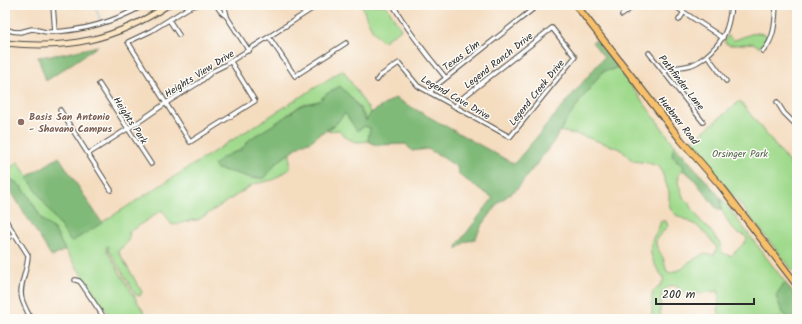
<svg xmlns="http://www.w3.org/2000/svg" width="802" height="324" font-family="Kalam,sans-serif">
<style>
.green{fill:#a0da8d;stroke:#66825c}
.forest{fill:#80ba78;stroke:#567252}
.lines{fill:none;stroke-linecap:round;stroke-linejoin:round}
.stream{stroke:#63a1d5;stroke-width:1}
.street-casing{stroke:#494641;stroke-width:5.5}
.secondary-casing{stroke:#494641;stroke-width:7}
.primary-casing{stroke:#494641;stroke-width:8}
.street{stroke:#fff;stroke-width:3.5}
.secondary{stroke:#fce6c4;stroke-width:5}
.primary{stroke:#f7c06c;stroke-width:6}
.education-dot{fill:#8d6e63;stroke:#fdfcf7;stroke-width:1.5}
.labels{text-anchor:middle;stroke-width:3;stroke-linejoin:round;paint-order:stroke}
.street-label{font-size:10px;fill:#2b2b2b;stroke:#fdfcf7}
.education-label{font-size:10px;font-weight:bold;fill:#785e54;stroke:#fdfcf7;text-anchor:start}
.park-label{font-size:10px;fill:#4e6048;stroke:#fdfcf7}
</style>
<rect width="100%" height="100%" fill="#fdfcf7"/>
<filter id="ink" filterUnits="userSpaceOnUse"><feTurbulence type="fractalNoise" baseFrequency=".025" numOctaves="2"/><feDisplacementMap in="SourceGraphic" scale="8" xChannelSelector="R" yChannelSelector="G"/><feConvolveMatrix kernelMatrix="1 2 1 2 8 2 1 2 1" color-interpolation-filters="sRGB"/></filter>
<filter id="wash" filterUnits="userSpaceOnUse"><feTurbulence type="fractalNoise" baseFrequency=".012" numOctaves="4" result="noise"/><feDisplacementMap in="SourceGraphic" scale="16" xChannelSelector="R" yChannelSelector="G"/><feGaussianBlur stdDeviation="0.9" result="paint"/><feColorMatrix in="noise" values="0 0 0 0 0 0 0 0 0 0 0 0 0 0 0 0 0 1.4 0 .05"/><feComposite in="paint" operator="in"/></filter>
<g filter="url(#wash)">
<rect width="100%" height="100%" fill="#f4dcbf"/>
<path class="green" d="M362,5H386L401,29L384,41L381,40C371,31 366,18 362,5Z
M758,33L768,35L764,45L759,47L753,43L736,45H729L724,42L728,35L733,40H735L751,34Z
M617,67L674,144L672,156L684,167L679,174L678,183L684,199L689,203L700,220L709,229L721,245L722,253L731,256L747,240C746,235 742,234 737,233C733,229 729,225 727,220C724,216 724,212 721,209V198L785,282L776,295C778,303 781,310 786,317L784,319L780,316L778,319H721L718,309L719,291L686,295C676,285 673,281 662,293L660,312L662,319H652V295L654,290L661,285L664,278C655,268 646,251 653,238C657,231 659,228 661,221H666L668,226L656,239V245L664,260L666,269L669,273L682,269L689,262L703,254L714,255L717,248L708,236L696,225L676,215L671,210L669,204V192L660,167L648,163L633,161L620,149L580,135L559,131L583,97L603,71L611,70Z
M343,70L371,113L367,121L360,108L350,96L326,94L319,101L301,105L276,123L250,139L241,150L230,154L235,173L251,178H265L276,163L290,153V169L273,180L254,184L198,220C187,220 182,224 172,225L162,210L128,233L130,234L127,243L118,251L142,292L140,296L136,295L112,256L108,250V246L106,247L108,253L148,319H112L65,250L54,229L43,221L27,193L18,183L5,177V162L7,161L11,167L18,162L71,242Z
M740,101L797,173V276L720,179L689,143Z
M345,113L365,126L370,128L368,141C352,144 349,140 339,130L326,131L335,125Z"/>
<path class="forest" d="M596,40L617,67L611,70L603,71L583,97L563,126L552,144L517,189L499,202L481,227L475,239L465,242L457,249L458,244L493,198L459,175L457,167L442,157L428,149L412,151L406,144L376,145L368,141L370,128L365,126L357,131L345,113L335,125L321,133L310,142L303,143L290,153L276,163L265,178H251L235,173L217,169L214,165L220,159L230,154L241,150L250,139L276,123L302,105L319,101L326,94L340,86C352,97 359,107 366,121L371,113L395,98L514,164L604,57L592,42Z
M98,46L46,81L38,57L63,54Z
M674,144L721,198V209H717L693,178L687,173L682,170L684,167L672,156Z
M59,157L102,223L71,242L27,177Z
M5,177L18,183L27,193L43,221L54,229L65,250L52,257L10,190L5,185Z
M785,282L797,299V319H787C782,311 778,304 776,295Z"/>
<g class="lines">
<path class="stream" d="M95,5L100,20"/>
</g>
</g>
<g filter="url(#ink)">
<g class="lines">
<g class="street-casing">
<path id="street" d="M53,5L55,32
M197,5L188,8L151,31L128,42L190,142L255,101L231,62
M216,5L221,12L227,17L249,51
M223,5L225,8L227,16
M393,5C408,31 427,55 446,78
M673,5L723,38
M622,15L635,5
M169,20L179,35
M679,20L684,12
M5,29C10,31 15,32 20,32C24,31 28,30 32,29C38,29 44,33 50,32C83,31 116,21 144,5
M269,37L295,76L346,43
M763,51C775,39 775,21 776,5
M649,53L703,122
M707,55L726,81
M664,72C674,66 681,68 691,65C697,63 701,60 705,57C724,41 729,29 731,5
M377,80L380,76L399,63L418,86L510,137L575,57L552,28L465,96L460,100L455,107
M99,84L151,164
M430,93L434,87L437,85L538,5
M777,102L784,113L797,126
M60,110L111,190
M88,154L143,119L166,103L200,82L213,71L225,65L318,5
M5,219L28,255C28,270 18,286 22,299C24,306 28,313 31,319
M5,240L15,234
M75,280L79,281L81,283L105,319"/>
</g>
<g class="secondary-casing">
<path id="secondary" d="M5,43C67,50 116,40 168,5"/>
</g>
<g class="primary-casing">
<path id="primary" d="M576,5L681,140L720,185L737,207L797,285"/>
</g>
<use href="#street" class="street"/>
<use href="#secondary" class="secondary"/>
<use href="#primary" class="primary"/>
</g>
</g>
<circle class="education-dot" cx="21" cy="122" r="4"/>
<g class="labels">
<g class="street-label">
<text transform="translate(461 55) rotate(-37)" y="4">Texas Elm</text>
<text transform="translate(498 60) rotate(-38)" y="4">Legend Ranch Drive</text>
<text transform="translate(199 73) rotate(-32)" y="4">Heights View Drive</text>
<text transform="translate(682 82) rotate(52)" y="4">Pathfinder Lane</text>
<text transform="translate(536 92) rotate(-51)" y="4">Legend Creek Drive</text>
<text transform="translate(456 97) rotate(30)" y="4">Legend Cave Drive</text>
<text transform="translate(131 120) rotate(57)" y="4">Heights Park</text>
<text transform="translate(679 120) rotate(52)" y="4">Huebner Road</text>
</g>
<g class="education-label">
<text x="29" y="120">Basis San Antonio<tspan x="29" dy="12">- Shavano Campus</tspan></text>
</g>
<g class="park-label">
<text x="740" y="157">Orsinger Park</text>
</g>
</g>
<rect width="802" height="324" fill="none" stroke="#fdfcf7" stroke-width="20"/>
<path d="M656 298v6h98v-6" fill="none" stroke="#2b2b2b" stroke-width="2"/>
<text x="662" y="298" font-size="12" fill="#2b2b2b" stroke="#fdfcf7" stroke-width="3" paint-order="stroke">200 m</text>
</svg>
